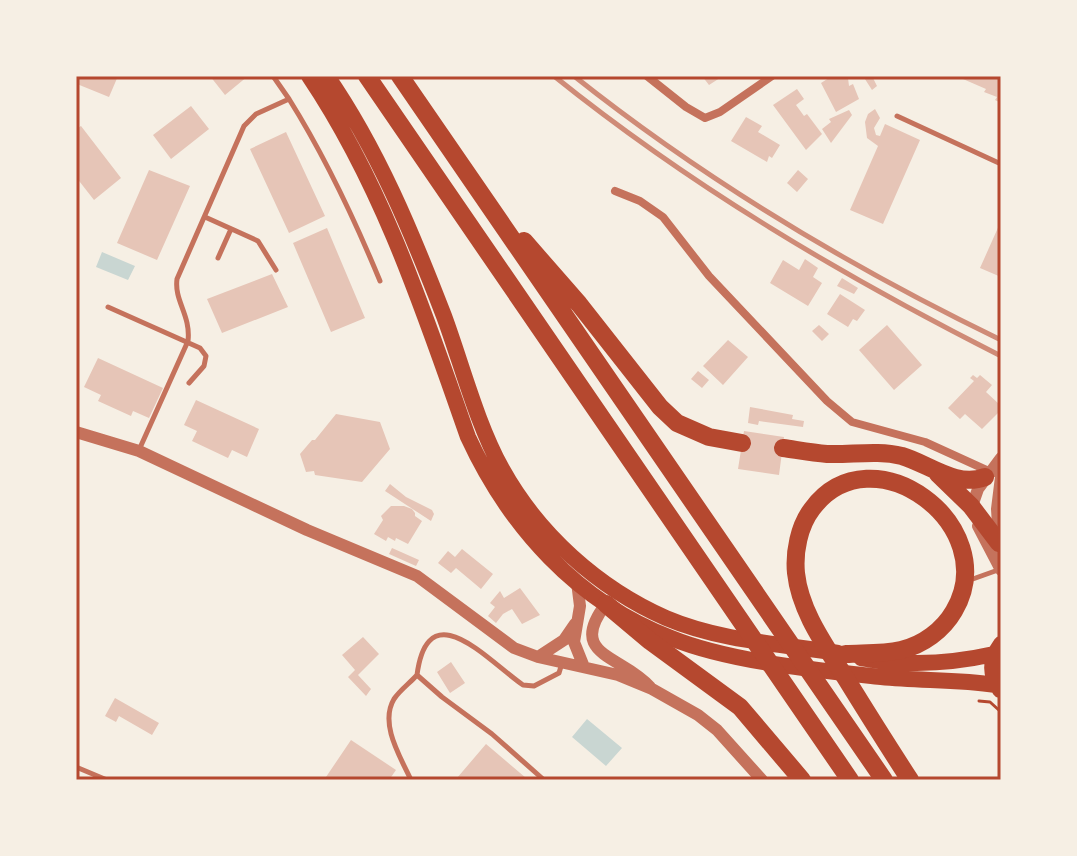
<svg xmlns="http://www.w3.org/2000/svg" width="1077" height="856" font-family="Quicksand,sans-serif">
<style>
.water{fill:#c9d6d2}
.building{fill:#e6c5b7}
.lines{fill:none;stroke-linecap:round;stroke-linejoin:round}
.path{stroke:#b5482f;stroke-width:3}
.service{stroke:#c5725c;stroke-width:5}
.minor{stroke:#c5725c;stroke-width:8}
.tertiary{stroke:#c5725c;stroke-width:12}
.primary{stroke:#b5482f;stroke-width:16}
.motorway{stroke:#b5482f;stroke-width:18}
.rail{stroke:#cf8b77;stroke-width:5}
.neatline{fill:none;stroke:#b5482f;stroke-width:3}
</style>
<rect width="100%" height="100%" fill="#f6efe4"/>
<path class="water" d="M102,252L135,266L128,280L96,267Z
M587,719L622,748L606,766L572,737Z"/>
<path class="building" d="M80,76H118L109,97L77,84Z
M210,76H248L225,95Z
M702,76H723L709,85Z
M832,76L848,78L849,86L853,84L859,99L836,112L821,83Z
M863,76H872L877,86L872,90Z
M964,76L994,78L1001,76V103L995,100L997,97L984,92L986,89L963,79Z
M797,89L804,99L796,105L804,116L807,114L822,134L806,150L773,105Z
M191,106L209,129L171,159L153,135Z
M875,109L880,118L874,128L876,135L880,136L885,124L920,140L883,224L850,210L878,146L867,138L865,122L868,114Z
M849,110L852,115L831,143L822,129L831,122L829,119Z
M746,117L762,126L758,132L780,145L772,158L769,156L767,162L731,141Z
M81,126L121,178L94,200L76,177V129Z
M286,132L325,216L289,233L250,149Z
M149,170L190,186L157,260L117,243Z
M798,170L808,179L797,192L787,183Z
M1001,221V277L980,268Z
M327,228L365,318L331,332L293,243Z
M805,259L818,268L813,277L822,283L808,306L770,283L783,260L799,270Z
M272,274L288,307L222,333L207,299Z
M842,278L858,288L854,294L837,286Z
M840,294L865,310L857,321L853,319L848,327L827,314Z
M819,325L829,334L822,341L812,331Z
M887,325L922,365L894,390L859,350Z
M728,340L748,357L723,385L703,366Z
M98,358L163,388L149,418L133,411L131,416L98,401L101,395L84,387Z
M698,371L709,380L702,388L691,379Z
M973,375L977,378L980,375L992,385L986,392L999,404V412L982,429L965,414L960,419L948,408L974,381L970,378Z
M196,400L259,429L247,457L232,450L228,458L192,441L197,431L184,425Z
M750,407L793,415L792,419L804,421L803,427L759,421L758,425L748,423Z
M336,414L380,422L390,449L362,482L315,475L314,471L306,472L300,454L312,440H315Z
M744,431L784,437L779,475L738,469Z
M390,484L406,497L432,510L434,514L431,521L385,491Z
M391,506H404L412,509L415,513V516L422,521L408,544L396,538L395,541L388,537L386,541L374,534L383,520L381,516Z
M392,548L419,560L416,566L389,554Z
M462,549L493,574L481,589L456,568L451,573L438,563L448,551L455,557Z
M520,588L540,615L522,624L512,609L503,614L496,623L488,616L495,607L490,603L500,591L504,598Z
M363,637L379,654L358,675L371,689L366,696L348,677L355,670L342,655Z
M451,662L465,683L450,693L437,672Z
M115,698L159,723L152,735L119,716L116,722L105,716Z
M351,740L396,770L389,780H330L326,777Z
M486,744L526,778L524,780H459L457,778Z"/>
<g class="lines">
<path class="path" d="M979,701L990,702L1001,712"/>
<path class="service" d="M273,76L289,99
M897,116L1001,164
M205,217L258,241L276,270
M218,258L231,229
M108,307L200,348L206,356L204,366L189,383
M139,450L188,341C191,315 174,301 177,279L244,126L256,114L289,99C326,158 354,218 380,281
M970,580L998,570
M76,767L107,780
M411,780C401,758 379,724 394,699C400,690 410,683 417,675
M544,780L492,734L442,697L417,675C428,591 488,661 523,685L534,686L559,673L562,663"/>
<path class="minor" d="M647,76L686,107L705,118L720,112L772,76
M615,191L640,201L663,217L709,276L827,401L852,422L925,442L993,473"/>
<path class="tertiary" d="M76,432L139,451L307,530L417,576L514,648L538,657L618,675L652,689L698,715L717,730L762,780
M971,509L978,489L1001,458
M978,526L1001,570
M999,541L997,509L1001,477
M577,582L580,606L574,642L584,667
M606,604C566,656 622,655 650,687
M538,657L564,640L575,624"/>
<path class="primary" d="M309,76C383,186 424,312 468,437C509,526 577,602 671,638C730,662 817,670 881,677C919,681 958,679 996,685
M327,76C378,150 412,233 444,316C462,365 477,424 502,469C538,534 598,588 666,618C720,641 781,644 838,653
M861,658C906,666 950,664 994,654
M1000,690C989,674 990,659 1001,644"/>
<path class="motorway" d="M367,76L850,780
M400,76L884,780
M524,241L579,304L660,407L677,423L709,437L742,443
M783,448C797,450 812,453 827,454C852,455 877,450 902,456C929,464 956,488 985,477
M938,474L971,506L999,543
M606,604L650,641L740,707L802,780
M846,654C864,653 883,654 901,650C923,645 943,630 954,611C1004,526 872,428 812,509C799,526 794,552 796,573C800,611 825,645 845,677C866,711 888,746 910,780"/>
<path class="rail" d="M554,76C692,187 843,276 1001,356
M574,76C705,180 850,267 1001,340"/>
</g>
<rect width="1077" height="856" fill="none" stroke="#f6efe4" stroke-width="156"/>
<rect x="78" y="78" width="921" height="700" class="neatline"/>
</svg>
